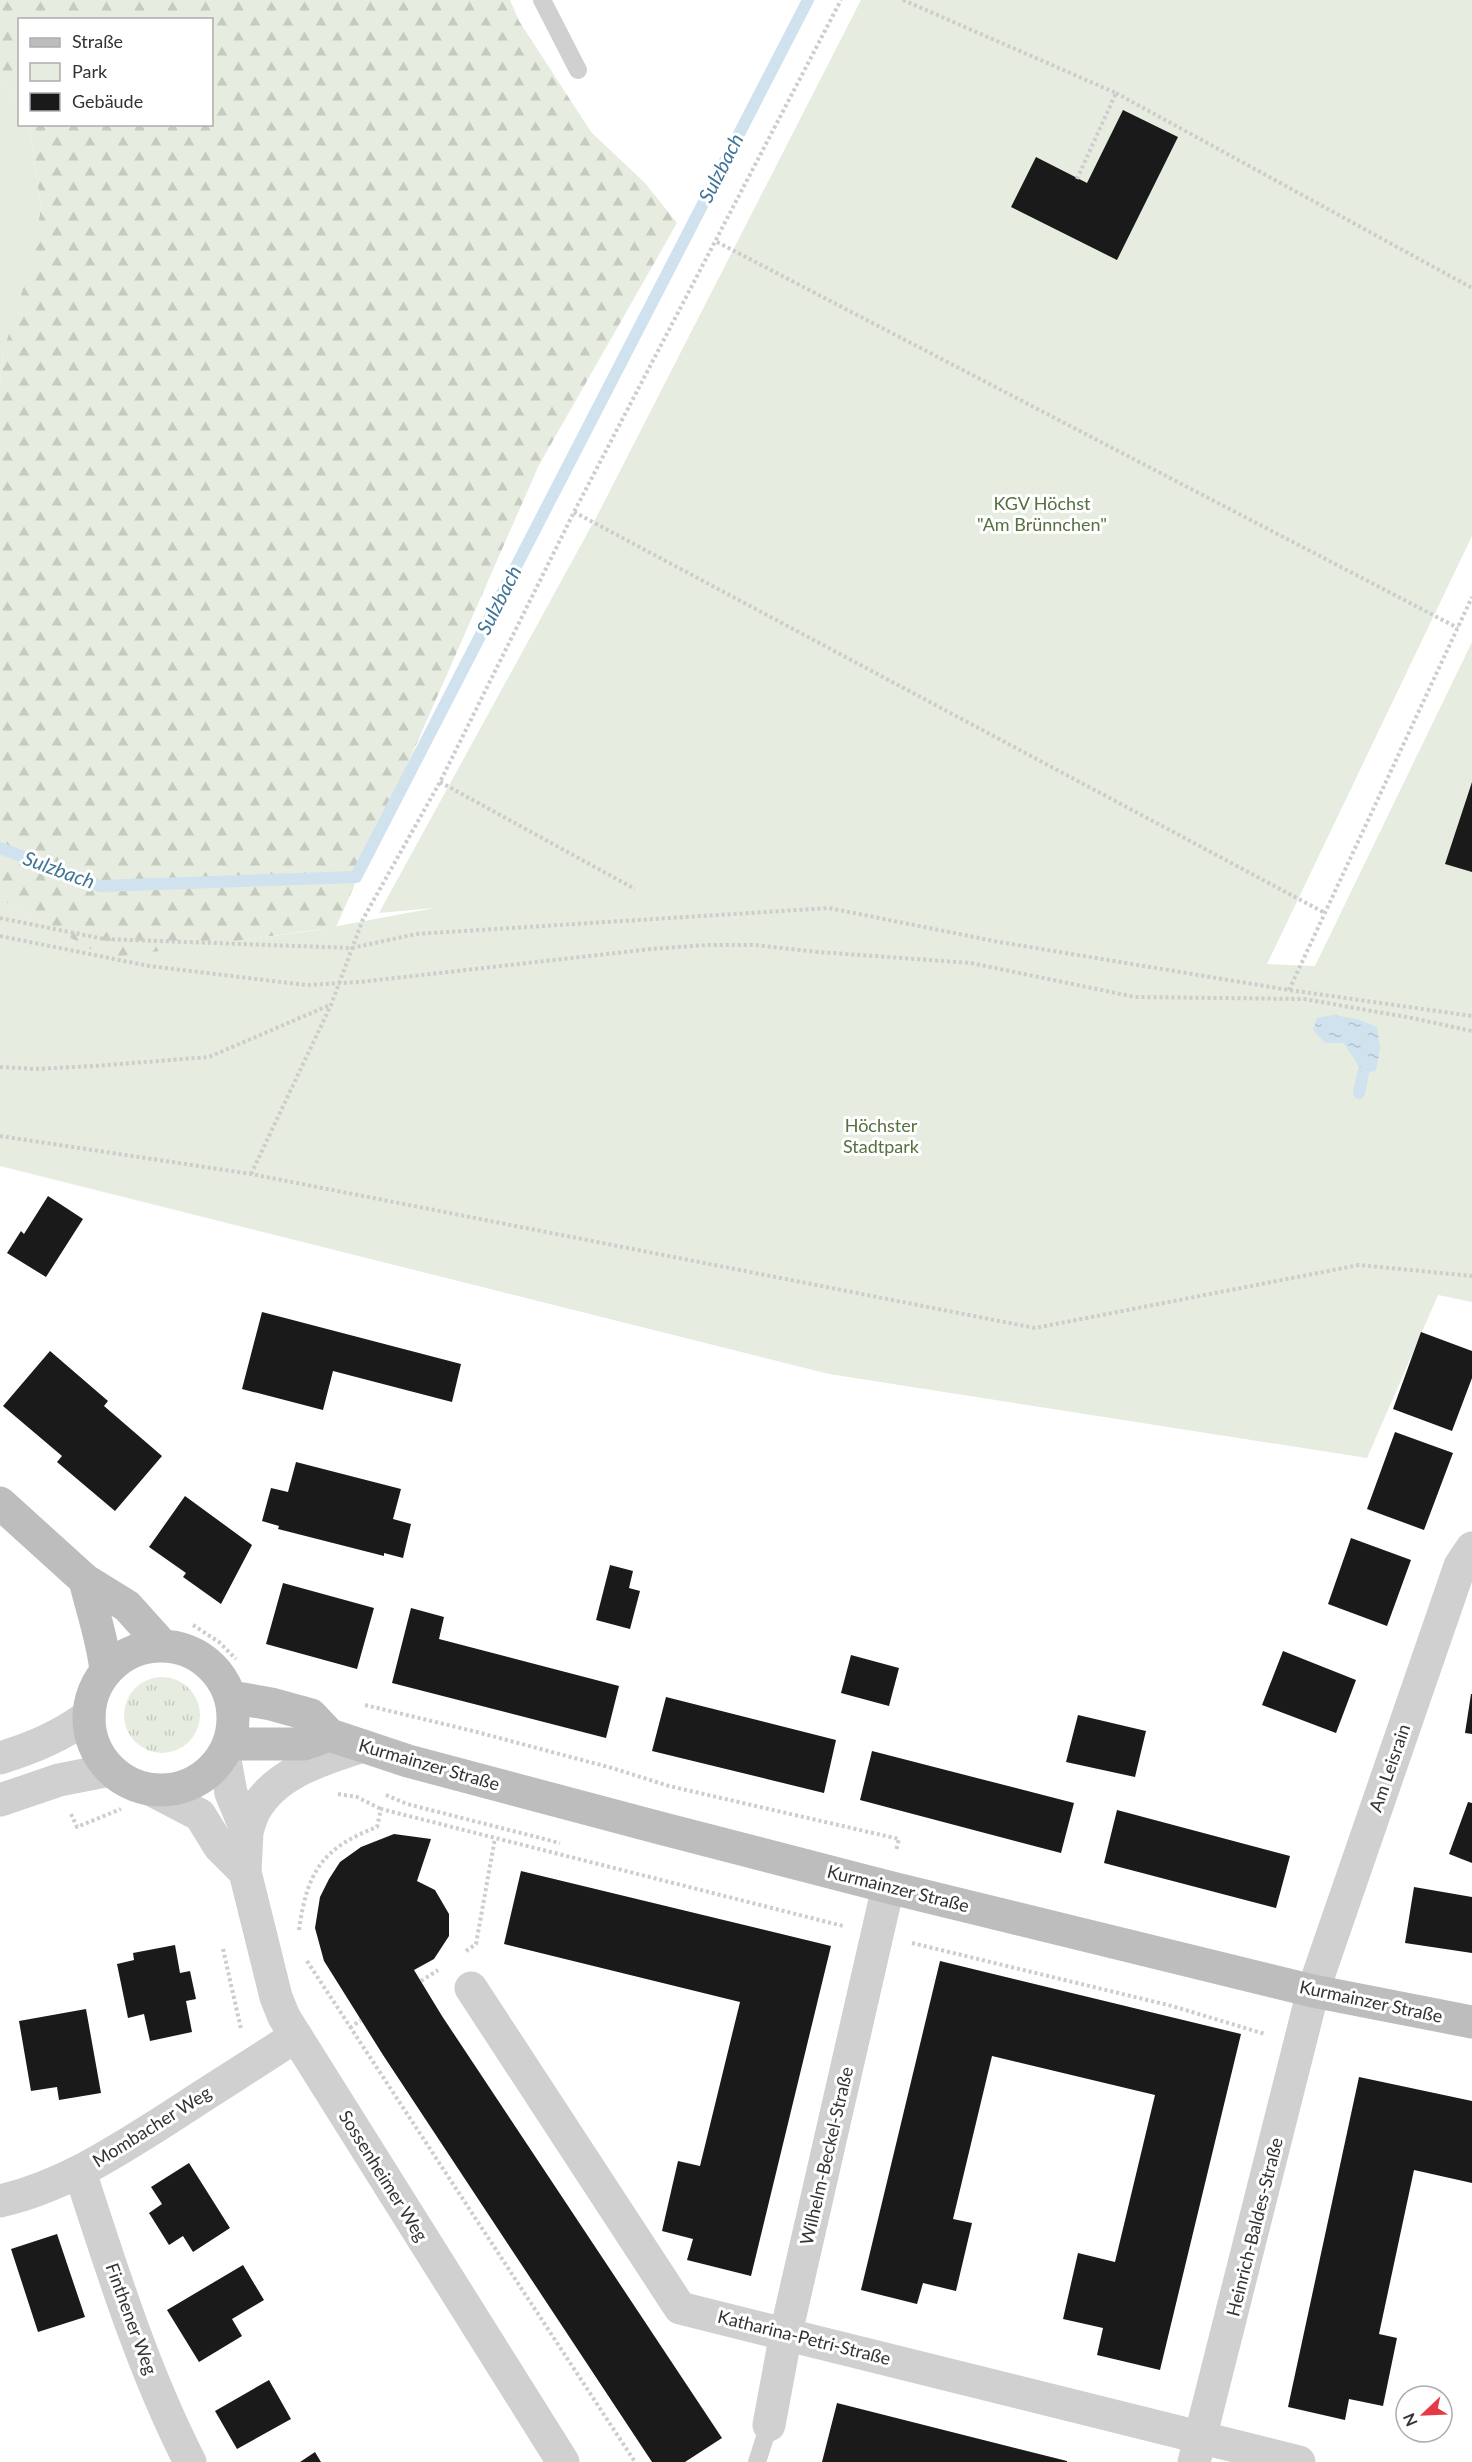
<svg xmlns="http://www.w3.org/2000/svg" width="1472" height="2462" font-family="Lato,sans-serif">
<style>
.grass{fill:url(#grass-tufts)}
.forest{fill:url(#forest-firs)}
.green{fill:#e6ecdf}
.water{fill:url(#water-ripples)}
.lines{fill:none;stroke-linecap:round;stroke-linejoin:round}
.stream{stroke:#cfe2ee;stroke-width:12}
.building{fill:#1a1a1a}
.path{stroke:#cdcdcd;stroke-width:4;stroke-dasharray:3 3;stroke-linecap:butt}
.service{stroke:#d0d0d0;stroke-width:18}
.minor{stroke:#d0d0d0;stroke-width:33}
.tertiary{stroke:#d0d0d0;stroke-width:33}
.secondary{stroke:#bdbdbd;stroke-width:33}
.labels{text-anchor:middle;stroke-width:6;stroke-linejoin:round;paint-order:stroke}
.park-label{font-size:18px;fill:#56703f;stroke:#fff}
.street-label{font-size:18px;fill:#333;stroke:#fff}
.water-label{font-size:20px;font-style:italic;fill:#3f7597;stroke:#fff}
</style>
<defs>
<pattern id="grass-tufts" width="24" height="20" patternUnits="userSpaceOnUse" patternTransform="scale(1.5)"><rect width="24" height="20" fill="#e6ecdf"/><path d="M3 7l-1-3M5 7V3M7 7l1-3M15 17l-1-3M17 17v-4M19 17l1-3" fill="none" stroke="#c6cbc0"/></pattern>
<pattern id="forest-firs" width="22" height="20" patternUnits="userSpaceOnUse" patternTransform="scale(1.5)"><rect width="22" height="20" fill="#e6ecdf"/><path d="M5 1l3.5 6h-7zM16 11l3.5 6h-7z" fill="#c6cbc0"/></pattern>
<pattern id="water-ripples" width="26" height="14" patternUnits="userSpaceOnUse" patternTransform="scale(1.5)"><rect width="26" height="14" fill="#cfe2ee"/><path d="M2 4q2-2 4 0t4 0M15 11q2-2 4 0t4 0" fill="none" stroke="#b2c2cd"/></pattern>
</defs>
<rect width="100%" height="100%" fill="#fff"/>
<path class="grass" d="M124 1715a38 38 0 1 1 76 0a38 38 0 1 1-76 0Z"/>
<path class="forest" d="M0,0H510L519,21L591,132L645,183L677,223L539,465L336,927L107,959L0,899V382L3,353L41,208L29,125L212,124V20H20L19,107L0,78Z"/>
<path class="green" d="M861,0H1472V536L1267,964L1315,966L1472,642V1302L1438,1295L1367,1458L829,1374L0,1166V899L107,958L311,931L434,908L379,913L598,514Z
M0,78L19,107L20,124L29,125L41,208L32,260L3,353L0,382Z"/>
<path class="water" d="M1333,1015L1357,1019L1377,1027L1380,1048L1376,1071L1363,1073L1344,1043H1325L1313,1030L1317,1018Z"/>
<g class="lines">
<path class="stream" d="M0,848L100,886L356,877L808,0
M1359,1093L1363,1073"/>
</g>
<path class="building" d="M1123,110L1178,137L1117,260L1011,207L1036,157L1087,183Z
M1472,782V872L1445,864Z
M48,1196L83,1219L46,1277L7,1253L21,1231L24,1234Z
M262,1312L461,1364L452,1402L333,1371L323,1410L242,1389Z
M1421,1332L1472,1351V1378L1452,1431L1393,1409Z
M50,1351L108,1401L104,1406L162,1456L115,1511L57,1462L62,1456L3,1406Z
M1395,1432L1453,1453L1424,1530L1367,1509Z
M296,1462L401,1489L393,1519L411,1524L403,1558L384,1553V1556L278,1529L279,1526L262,1521L271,1488L288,1492Z
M185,1496L252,1545L221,1604L183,1577L186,1573L149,1547Z
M1351,1538L1411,1560L1387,1626L1328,1604Z
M610,1565L633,1571L629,1588L640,1591L630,1629L596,1620Z
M283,1583L374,1608L357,1669L266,1644Z
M411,1608L444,1617L439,1639L619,1686L606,1738L392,1683Z
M1283,1651L1356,1680L1336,1733L1262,1705Z
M851,1655L899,1668L889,1706L841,1693Z
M1471,1694H1472V1734L1465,1733Z
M666,1697L836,1740L824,1793L652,1751Z
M1078,1715L1146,1731L1135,1777L1066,1762Z
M872,1751L1074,1803L1061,1853L860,1800Z
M1468,1802L1472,1803V1863L1449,1854Z
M1117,1810L1290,1856L1276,1908L1104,1863Z
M394,1834L431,1839L417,1881L435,1890L449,1914V1936L434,1959L414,1970L442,2016L722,2438L685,2462H652L383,2055L324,1961L315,1928L320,1897L329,1879L340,1862L361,1847Z
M521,1871L831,1946L751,2276L687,2260L693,2239L662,2231L678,2161L700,2166L740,2002L504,1944Z
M1414,1887L1472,1897V1953L1405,1943Z
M175,1945L180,1973L190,1971L196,1999L186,2001L192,2032L150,2041L144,2014L128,2018L117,1964L134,1960L133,1953Z
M940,1961L1241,2034L1160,2370L1097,2355L1103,2328L1063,2319L1078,2253L1115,2262L1155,2095L992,2056L953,2219L972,2223L956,2291L923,2283L917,2304L861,2290Z
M86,2009L101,2093L59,2100L57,2087L31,2091L19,2021Z
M1359,2077L1472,2101V2183L1414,2170L1379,2334L1397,2338L1383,2406L1349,2399L1345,2420L1288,2407Z
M189,2163L230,2228L193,2252L183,2236L169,2245L149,2213L162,2204L151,2187Z
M57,2234L85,2317L38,2332L11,2249Z
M243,2265L264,2300L232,2319L242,2336L199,2362L167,2310Z
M269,2380L291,2419L237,2449L215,2411Z
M837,2403L1067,2461V2462H822Z
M315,2452L321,2462H300Z"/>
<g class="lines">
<path class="path" d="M903,0L1116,93L1077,179
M1116,93L1472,288
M717,242L1458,628
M574,512L1325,913
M440,782L635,889
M0,918L104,939L352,948L416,934L829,908L999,942L1289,990L1472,1016
M0,936L149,966L306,985L360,982L651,949L707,945H755L818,952L971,963L1135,997L1304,999L1412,1018L1472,1031
M1289,990L1472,597
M0,1067L35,1069L94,1066L209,1057L330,1005
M0,1136L251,1174L1035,1328L1359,1265L1472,1276
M251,1174L331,1005L363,919L440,782L574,512L841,0
M193,1625L219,1642L236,1659
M365,1705L473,1731L612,1768L669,1786L899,1839L896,1851
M338,1794L357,1797L381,1809
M386,1795L407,1804L560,1843
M71,1814L77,1827L121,1809
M299,1930C307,1872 322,1848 377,1827L381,1809L843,1926
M912,1943L1172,2006L1265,2034
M223,1949L241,2029
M466,1951L476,1944L495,1838
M307,1961L635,2462
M421,1981L438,1970
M350,2028L361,2020"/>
<path class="service" d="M542,0L578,70
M757,2462L769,2425"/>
<path class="minor" d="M0,1758C32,1748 62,1736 89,1715
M0,1800L59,1780L110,1770
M471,1988L680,2308L1299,2462
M80,2172C112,2270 143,2370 190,2462
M0,2201C64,2186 117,2151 172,2116C213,2089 255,2063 296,2036
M769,2425L786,2333L888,1887
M1194,2462L1313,1991L1460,1566L1472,1548"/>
<path class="tertiary" d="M224,1755L231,1793L247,1832L245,1872L276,1997L284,2017L563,2462
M152,1790L200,1815L219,1846L245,1872
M247,1832C249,1825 251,1817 255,1810C277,1771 325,1759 363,1746"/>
<path class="secondary" d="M0,1503L85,1580L127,1606L163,1646
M85,1580C92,1610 103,1640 106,1671
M89 1718a72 72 0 1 1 144 0a72 72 0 1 1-144 0Z
M231,1697L271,1704L311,1715L330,1735L408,1761L660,1828L888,1887L1313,1991L1472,2022
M229,1744H304L330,1735"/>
</g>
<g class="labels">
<g class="park-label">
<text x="1042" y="510">KGV Höchst<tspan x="1042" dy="21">"Am Brünnchen"</tspan></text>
<text x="881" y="1132">Höchster<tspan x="881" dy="21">Stadtpark</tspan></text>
</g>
<g class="street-label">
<text transform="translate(429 1765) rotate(16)" y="6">Kurmainzer Straße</text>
<text transform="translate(1390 1768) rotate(-71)" y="6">Am Leisrain</text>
<text transform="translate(898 1889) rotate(14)" y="6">Kurmainzer Straße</text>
<text transform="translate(1371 2002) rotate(12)" y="6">Kurmainzer Straße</text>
<text transform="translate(152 2127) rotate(-32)" y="6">Mombacher Weg</text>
<text transform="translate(827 2156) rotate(-77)" y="6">Wilhelm-Beckel-Straße</text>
<text transform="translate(383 2176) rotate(58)" y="6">Sossenheimer Weg</text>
<text transform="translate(1255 2227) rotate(-76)" y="6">Heinrich-Baldes-Straße</text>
<text transform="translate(131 2319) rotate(70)" y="6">Finthener Weg</text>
<text transform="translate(804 2338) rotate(14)" y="6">Katharina-Petri-Straße</text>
</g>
<g class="water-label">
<text transform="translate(721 168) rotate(-63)" y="7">Sulzbach</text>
<text transform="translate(499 600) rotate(-63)" y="7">Sulzbach</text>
<text transform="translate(59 870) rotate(20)" y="7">Sulzbach</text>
</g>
</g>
<rect x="18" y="18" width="195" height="108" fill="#ffffff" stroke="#adadad" stroke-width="1.5"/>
<rect x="30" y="38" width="30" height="9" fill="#bdbdbd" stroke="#adadad" stroke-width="1.5"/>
<text x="72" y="48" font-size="18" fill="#333333">Straße</text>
<rect x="30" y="63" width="30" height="18" fill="#e6ecdf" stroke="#adadad" stroke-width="1.5"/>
<text x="72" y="78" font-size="18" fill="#333333">Park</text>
<rect x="30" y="93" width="30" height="18" fill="#1a1a1a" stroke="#adadad" stroke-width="1.5"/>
<text x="72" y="108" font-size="18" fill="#333333">Gebäude</text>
<g transform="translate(1424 2414) rotate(247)"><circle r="28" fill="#ffffff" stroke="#adadad" stroke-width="1.5"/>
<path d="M0-4.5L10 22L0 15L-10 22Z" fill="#e63946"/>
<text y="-9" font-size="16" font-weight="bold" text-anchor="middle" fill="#333333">N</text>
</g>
</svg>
